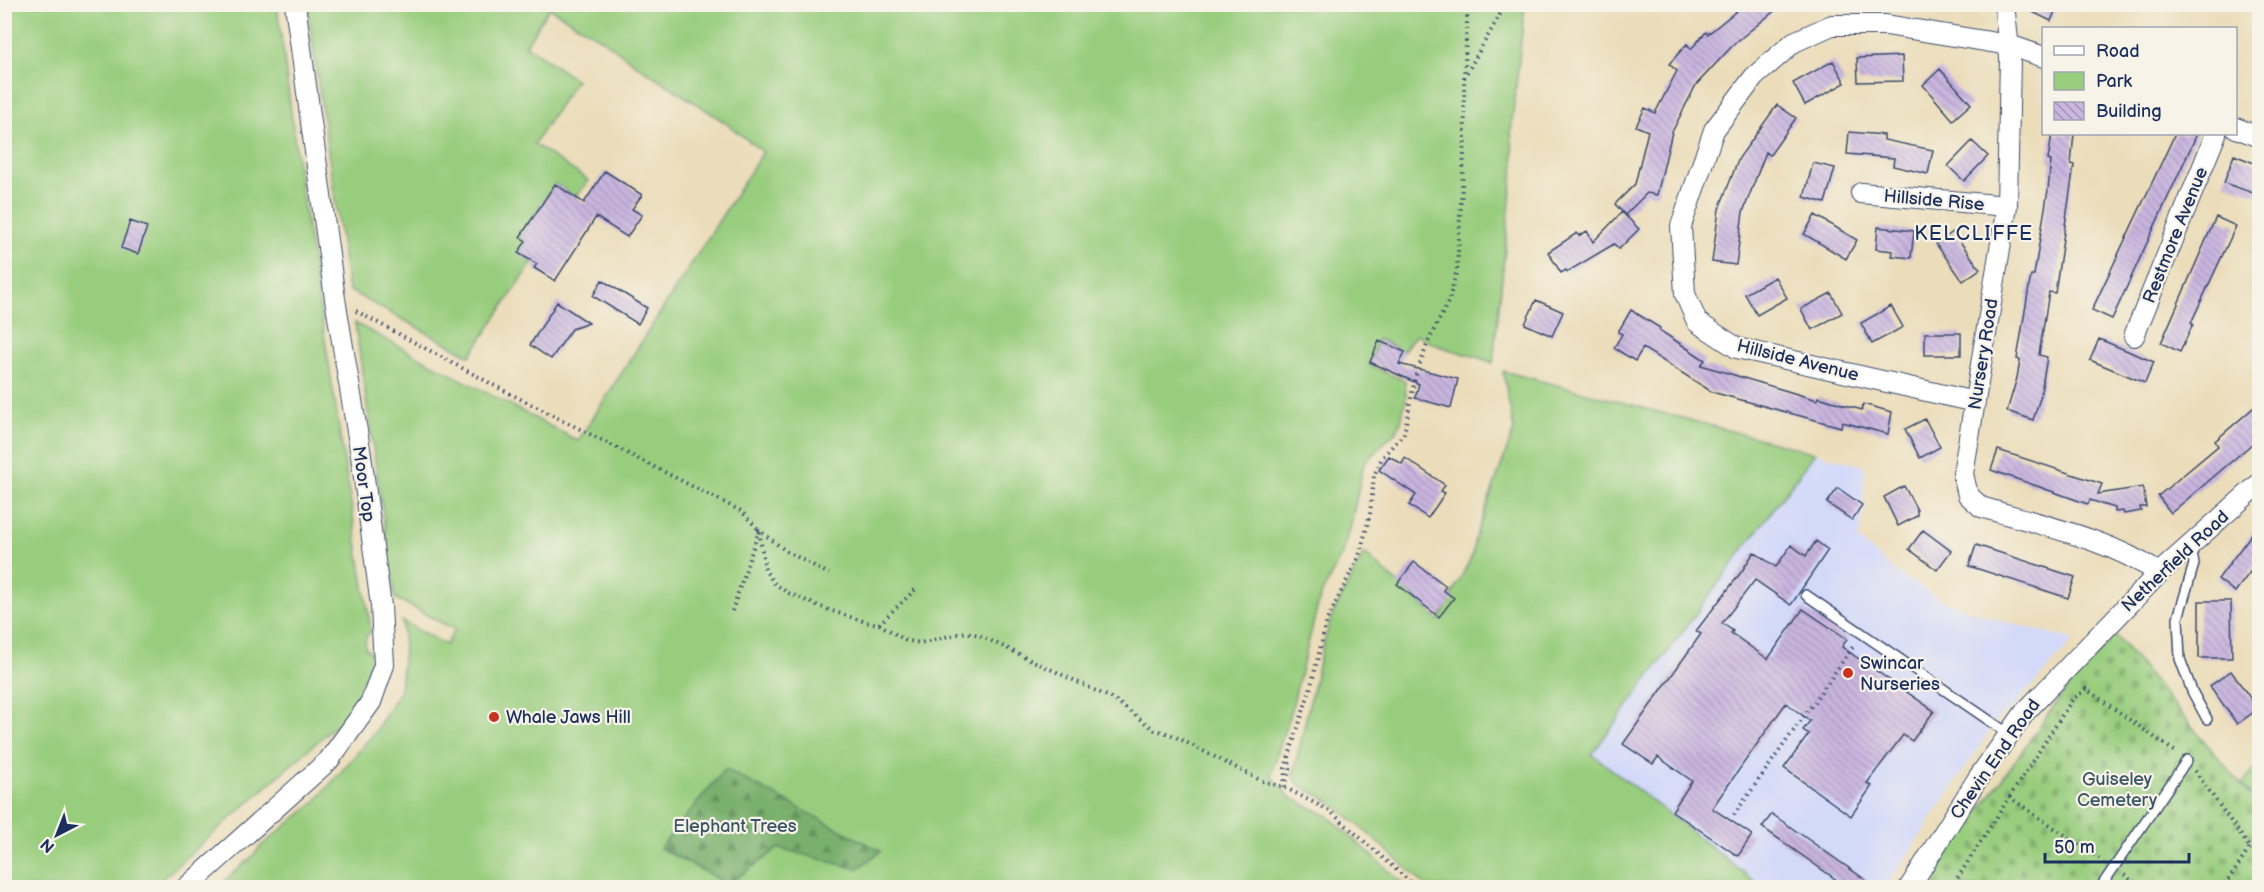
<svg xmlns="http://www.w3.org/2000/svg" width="2264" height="892" font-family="'Balsamiq Sans',sans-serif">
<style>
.built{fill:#d3d9f9}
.green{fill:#99cd7e;stroke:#5a7e6e;stroke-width:1.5}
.forest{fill:url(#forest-firs);stroke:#4a7066;stroke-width:1.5}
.cemetery{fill:url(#cemetery-stones);stroke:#5a7e6e;stroke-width:1.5}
.building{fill:url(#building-back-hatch)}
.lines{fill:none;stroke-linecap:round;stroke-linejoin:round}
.service-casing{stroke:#3a496c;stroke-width:12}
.minor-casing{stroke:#3a496c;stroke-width:22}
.path{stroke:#3a496c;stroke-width:4;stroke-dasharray:1.5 4.5;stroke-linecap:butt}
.service{stroke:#fff;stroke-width:9}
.minor{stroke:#fff;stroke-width:20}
.poi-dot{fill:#c8321e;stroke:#f7f3e8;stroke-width:2}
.labels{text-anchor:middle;stroke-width:4.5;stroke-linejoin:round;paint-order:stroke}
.street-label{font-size:18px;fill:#1b2f5e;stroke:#f7f3e8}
.poi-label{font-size:18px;fill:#1b2f5e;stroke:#f7f3e8;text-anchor:start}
.park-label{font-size:18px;fill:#3a5666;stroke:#f7f3e8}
.neighbourhood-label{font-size:20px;letter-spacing:1.5px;fill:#1b2f5e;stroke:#f7f3e8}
</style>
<defs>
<pattern id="forest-firs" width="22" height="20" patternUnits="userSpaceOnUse" patternTransform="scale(1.5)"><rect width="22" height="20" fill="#7ab06d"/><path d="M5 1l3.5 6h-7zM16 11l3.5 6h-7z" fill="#63905d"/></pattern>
<pattern id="cemetery-stones" width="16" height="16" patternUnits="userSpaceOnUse" patternTransform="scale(1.5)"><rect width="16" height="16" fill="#99cd7e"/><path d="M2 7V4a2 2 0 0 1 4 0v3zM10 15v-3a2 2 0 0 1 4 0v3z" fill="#83b06f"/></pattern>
<pattern id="building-back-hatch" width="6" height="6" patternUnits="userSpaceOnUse" patternTransform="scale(1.5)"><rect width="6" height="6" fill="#cab6e0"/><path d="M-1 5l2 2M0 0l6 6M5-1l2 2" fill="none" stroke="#a394b9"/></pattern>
</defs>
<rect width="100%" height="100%" fill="#f7f3e8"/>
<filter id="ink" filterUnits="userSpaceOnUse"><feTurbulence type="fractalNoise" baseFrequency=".0167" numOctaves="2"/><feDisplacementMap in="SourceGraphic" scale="12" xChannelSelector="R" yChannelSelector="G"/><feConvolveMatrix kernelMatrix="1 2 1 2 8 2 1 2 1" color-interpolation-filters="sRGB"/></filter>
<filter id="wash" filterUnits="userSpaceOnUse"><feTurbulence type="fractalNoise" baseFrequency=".008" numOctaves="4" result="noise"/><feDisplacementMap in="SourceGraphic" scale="24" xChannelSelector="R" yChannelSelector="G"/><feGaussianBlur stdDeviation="1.35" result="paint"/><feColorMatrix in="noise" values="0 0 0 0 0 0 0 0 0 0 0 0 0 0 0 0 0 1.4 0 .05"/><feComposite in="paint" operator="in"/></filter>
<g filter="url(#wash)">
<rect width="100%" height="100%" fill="#ebddba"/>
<path class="built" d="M1815,453L1865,466L1863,492L1864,513L1858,539L1897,573L1941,600L1998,620L2074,640L2009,711L2001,714L1886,887H1762L1592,755Z"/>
<path class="green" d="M5,5H277L301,188L371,631L366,637L365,647L373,656L353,707L335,726L153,887L5,888Z
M307,5H1525L1511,131L1514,163L1493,363C1468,352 1439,351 1417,334L1403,351L1378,339L1369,365L1405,381L1406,397L1401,421L1396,431L1364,463L1349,533L1341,556L1320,597L1293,703L1271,775L1291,798L1328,816L1407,887L216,888L254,855L261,846L315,802L375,732L400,690L404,648L402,621L446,645L455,630L395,598L355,323L578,441L763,152L723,121L635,64L603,40L549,8L526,45L576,80L534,144L589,181L575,197L555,184L520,237L526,241L519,253L533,262L470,356L348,290Z
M1503,371L1815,453L1592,754L1762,887H1427C1396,858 1364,828 1330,802C1317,792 1300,791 1293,776L1320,657L1331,618L1364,553L1439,620L1473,554L1474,541L1514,430Z
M2259,763V806L2242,784Z"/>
<path class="forest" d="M725,769L881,851L857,869L779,848L728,884L660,848Z"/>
<path class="cemetery" d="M2115,635L2259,806V879L2254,887L1924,888L2072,681Z"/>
<g id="blocks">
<path class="building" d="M1745,4H1783L1735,43L1696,85L1672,132L1657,195L1647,193L1625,215L1615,204L1635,184L1648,131L1636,126L1645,108L1655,113L1677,71L1669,64L1687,44L1691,49L1706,32L1708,34Z
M2016,4H2058L2051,21Z
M1902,56L1903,81L1858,82L1857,58Z
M1833,61L1845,83L1805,105L1793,83Z
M1940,69L1971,104L1953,120L1923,85Z
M1777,105L1796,118L1770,155L1766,152L1743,212L1736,265L1712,262L1719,209L1739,158Z
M1849,132L1884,135V140L1933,150L1928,174L1893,166L1894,158L1847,154Z
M2052,134H2074L2071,164L2074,165L2055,293L2049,292L2039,355L2047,357L2040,398L2033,420L2007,411L2017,378L2020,360L2017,359L2031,275H2034L2048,190L2051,161L2048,160Z
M2175,134H2197L2112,319L2092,310Z
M1972,141L1988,156L1964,181L1948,166Z
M2234,155L2259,165V195L2224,183Z
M1813,163L1835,168L1825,203L1804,197Z
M605,171L642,195L632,209L642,215L627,237L596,217L555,281L534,268L537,264L518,253L526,241L520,237L555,184L584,203Z
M1622,212L1639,229L1619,249L1614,244L1567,272L1566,270L1561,273L1548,252L1577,233L1579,236L1587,231L1593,242Z
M1815,215L1857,240L1846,259L1804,234Z
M2216,217L2236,226L2191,323L2193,324L2180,352L2161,343Z
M130,221L147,227L138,254L121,248Z
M1878,227L1914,231L1911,258L1892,256L1893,251L1876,249Z
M1953,232L1980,269L1963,281L1936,244Z
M1775,277L1787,298L1757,315L1745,294Z
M602,280L647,308L638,324L593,296Z
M1831,293L1842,313L1812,330L1801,309Z
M1536,300L1563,312L1552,336L1525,324Z
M557,302L589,323L572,329L551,359L530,345Z
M1891,306L1903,327L1872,344L1861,323Z
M1631,310L1660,328L1659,330L1705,360L1701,365L1817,400L1818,397L1862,410L1863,404L1892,412L1888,434L1842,422L1841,427L1712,392L1643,348L1635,361L1614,348L1622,334L1618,332Z
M1925,333H1961V355H1925Z
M2099,339L2154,362L2145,383L2090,360Z
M1379,341L1405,352L1399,364L1458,379L1451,408L1415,398L1419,384L1370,362Z
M2259,403V438L2171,513L2158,496L2218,446L2215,441Z
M1925,419L1940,447L1920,458L1905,429Z
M1998,450L2102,484L2098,494L2143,487L2146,507H2140L2141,511L2124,514L2123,511L2115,512V508L2090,500L2088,504L1991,470Z
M1389,456L1402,464L1405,458L1445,485L1441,491L1445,493L1428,518L1409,505L1416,495L1379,470Z
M1904,486L1917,510V516L1898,526L1884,497Z
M1838,488L1862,505L1852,520L1827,503Z
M2259,524V560L2235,592L2218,579Z
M1923,530L1951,551L1937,570L1909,549Z
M1816,541L1828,550L1791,605L1755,580L1722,623L1733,631L1731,633L1768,659L1803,609L1847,639L1842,647L1934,711L1912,741L1903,735L1867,783L1872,786L1851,816L1784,768L1809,734L1803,730L1810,721L1786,703L1712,808L1752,835L1738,856L1672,811L1692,781L1658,757L1653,764L1623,744L1701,634L1696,631L1742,571L1754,552L1776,567L1791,545L1806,556Z
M1976,545L2075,577L2068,598L1969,566Z
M1414,562L1446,586L1443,590L1454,598L1439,617L1397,584Z
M2199,601H2231L2232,658H2199Z
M2231,671L2258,709L2237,724L2210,686Z
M1772,814L1877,888H1848L1762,827Z"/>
</g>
</g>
<g filter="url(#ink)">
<use href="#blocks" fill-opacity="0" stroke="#3a496c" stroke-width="1.5"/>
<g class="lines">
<g class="service-casing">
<path id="service" d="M2191,546L2194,564L2178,618L2180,659L2192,691L2207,719
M1806,595L2009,734
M2100,888L2187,760"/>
</g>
<g class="minor-casing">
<path id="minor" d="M2004,4L2010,58L2007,206L1963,474L1968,495L1981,507C2041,525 2106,538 2159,573
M2236,128L2260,137
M1861,193L2007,206
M2134,336L2216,134
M1975,402L1737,348L1697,322L1685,294L1681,226L1714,130L1754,77L1794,42L1832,25H1886L2009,45L2044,57
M186,888L329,760L371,702L384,665L381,606L361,455L335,299L295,4
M1909,888L1978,778L2025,712L2159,573L2260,483"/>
</g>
<path class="path" d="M1464,78L1506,4
M356,311L501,389L741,511L759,530L765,570L774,583L788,593L826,609L866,622L879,624L905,640L920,643L966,632L979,635L1113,699L1155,730L1170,734L1262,781L1284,787L1330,811L1417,888
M732,611L759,530L786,551L829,574
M879,624L916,589
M2195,771L2250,848L2223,888
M1286,781L1290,770L1289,756
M1284,787L1285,768L1310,690L1327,620L1359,556L1364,538L1370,514L1374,476L1382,458L1404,433L1415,378L1428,342L1449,300L1457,269L1465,138L1464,79L1468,4
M2009,797L2103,861
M1734,815L1855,644
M2124,875L2142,888
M1951,888L2072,700L2086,689L2177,753"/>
<use href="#service" class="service"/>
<use href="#minor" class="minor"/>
</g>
</g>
<g class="poi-dot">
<circle cx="1848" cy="673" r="6"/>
<circle cx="494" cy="717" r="6"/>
</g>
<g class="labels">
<g class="street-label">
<text transform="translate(1934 200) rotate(5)" y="6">Hillside Rise</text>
<text transform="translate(2175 235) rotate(-68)" y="6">Restmore Avenue</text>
<text transform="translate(1983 354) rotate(-81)" y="6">Nursery Road</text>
<text transform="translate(1798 360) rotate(14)" y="6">Hillside Avenue</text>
<text transform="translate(364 484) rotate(82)" y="6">Moor Top</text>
<text transform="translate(2175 561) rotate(-43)" y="6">Netherfield Road</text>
<text transform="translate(1995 759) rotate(-55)" y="6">Chevin End Road</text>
</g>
<g class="poi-label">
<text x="1860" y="669">Swincar<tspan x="1860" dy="21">Nurseries</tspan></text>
<text x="506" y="723">Whale Jaws Hill</text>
</g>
<g class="park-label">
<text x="2117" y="785">Guiseley<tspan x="2117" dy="21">Cemetery</tspan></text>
<text x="735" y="832">Elephant Trees</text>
</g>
<g class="neighbourhood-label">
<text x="1974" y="240">KELCLIFFE</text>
</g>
</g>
<rect width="2264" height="892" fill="none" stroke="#f7f3e8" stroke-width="24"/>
<rect x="2042" y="27" width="195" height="108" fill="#f7f3e8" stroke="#9fa5b1" stroke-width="1.5"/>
<rect x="2054" y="46" width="30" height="9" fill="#ffffff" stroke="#9fa5b1" stroke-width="1.5"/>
<text x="2096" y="57" font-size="18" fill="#1b2f5e">Road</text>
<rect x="2054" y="72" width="30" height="18" fill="#99cd7e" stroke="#9fa5b1" stroke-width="1.5"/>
<text x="2096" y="87" font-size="18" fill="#1b2f5e">Park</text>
<rect x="2054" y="102" width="30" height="18" fill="url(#building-back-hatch)" stroke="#9fa5b1" stroke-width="1.5"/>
<text x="2096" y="117" font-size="18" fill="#1b2f5e">Building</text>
<g transform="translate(57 835) rotate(222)" stroke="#f7f3e8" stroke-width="4.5" paint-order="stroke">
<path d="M0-4.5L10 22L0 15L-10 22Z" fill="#1b2f5e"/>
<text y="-9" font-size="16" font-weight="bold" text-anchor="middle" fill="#1b2f5e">N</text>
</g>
<path d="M2045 853v9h144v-9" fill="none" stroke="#1b2f5e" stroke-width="3"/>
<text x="2054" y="853" font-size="18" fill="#1b2f5e" stroke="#f7f3e8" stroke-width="4.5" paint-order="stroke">50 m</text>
</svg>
